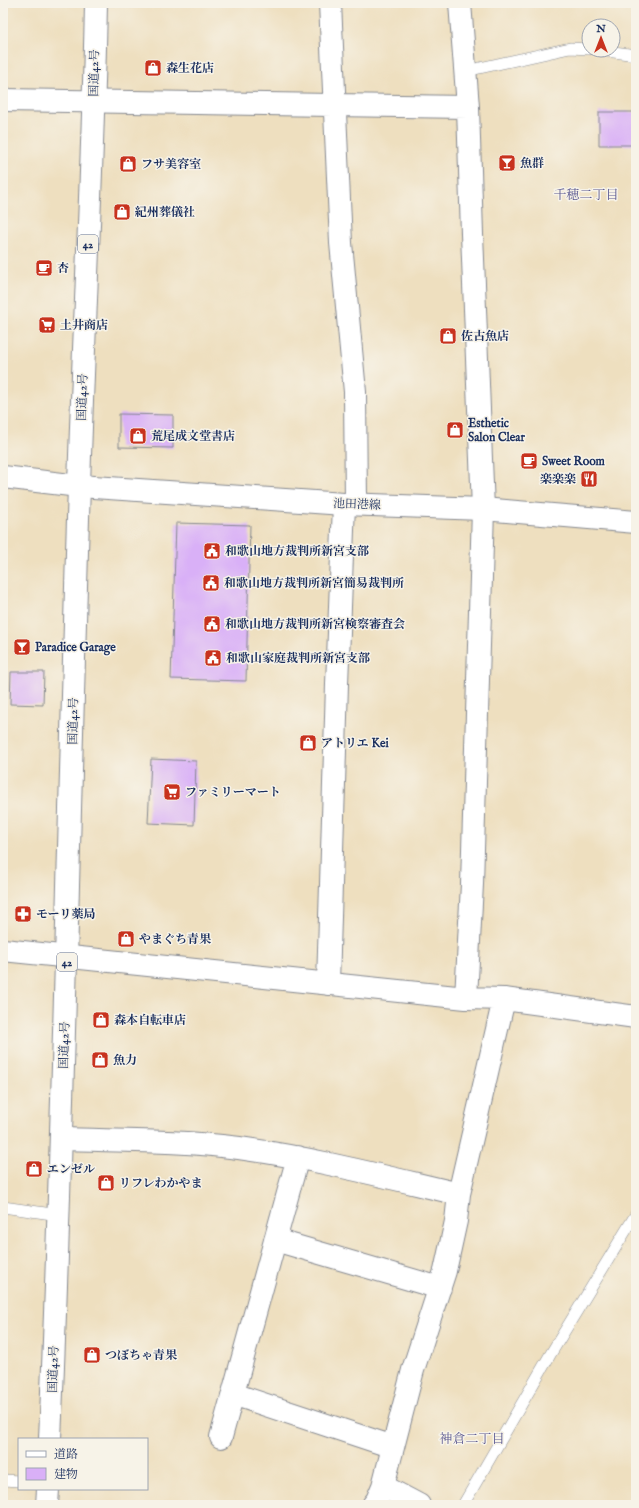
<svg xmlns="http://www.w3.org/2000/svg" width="639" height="1508" font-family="'IM FELL English','Noto Serif JP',serif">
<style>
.building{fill:#d9b0f7}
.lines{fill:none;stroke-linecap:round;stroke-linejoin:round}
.service-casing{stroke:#84878e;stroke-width:12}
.minor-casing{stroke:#84878e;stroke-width:24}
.secondary-casing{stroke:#84878e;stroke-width:24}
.trunk-casing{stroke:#84878e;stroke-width:24}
.service{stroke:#fff;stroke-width:11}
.minor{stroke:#fff;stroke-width:22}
.secondary{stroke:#fff;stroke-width:22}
.trunk{stroke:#fff;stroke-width:22}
.labels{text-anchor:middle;stroke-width:3;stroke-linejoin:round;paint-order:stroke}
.shield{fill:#f7f3e8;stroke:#5d6a87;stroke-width:1}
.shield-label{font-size:11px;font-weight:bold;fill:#1b2f5e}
.poi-label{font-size:12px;font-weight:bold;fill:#1b2f5e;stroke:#f7f3e8;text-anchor:start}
.street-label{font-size:12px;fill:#1b2f5e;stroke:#f7f3e8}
.neighbourhood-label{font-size:13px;fill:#5e5c94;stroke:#f7f3e8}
</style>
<rect width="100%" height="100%" fill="#f7f3e8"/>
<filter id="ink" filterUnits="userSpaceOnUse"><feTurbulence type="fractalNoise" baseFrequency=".025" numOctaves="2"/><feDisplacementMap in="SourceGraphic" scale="8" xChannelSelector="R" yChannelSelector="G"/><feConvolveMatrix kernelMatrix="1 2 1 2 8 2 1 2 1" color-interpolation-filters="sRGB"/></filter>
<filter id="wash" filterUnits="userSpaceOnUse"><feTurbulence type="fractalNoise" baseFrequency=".012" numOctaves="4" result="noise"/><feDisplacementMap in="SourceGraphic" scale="16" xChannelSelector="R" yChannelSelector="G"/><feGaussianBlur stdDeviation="0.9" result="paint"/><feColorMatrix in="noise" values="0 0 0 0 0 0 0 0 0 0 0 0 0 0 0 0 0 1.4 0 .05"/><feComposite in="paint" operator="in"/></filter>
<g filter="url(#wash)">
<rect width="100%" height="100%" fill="#eedfbf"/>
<g id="blocks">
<path class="building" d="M599,112H636V145H599Z
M119,414L173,415V448L119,447Z
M176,523L250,525L246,681L171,679Z
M11,672H44L43,705L10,704Z
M151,759L196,761L194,825L148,823Z"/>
</g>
</g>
<g filter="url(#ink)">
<use href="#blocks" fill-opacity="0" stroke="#84878e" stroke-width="1"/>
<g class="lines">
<g class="service-casing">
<path id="service" d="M599,50L636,55
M466,71L570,48L589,49
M3,1207L59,1215
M3,1480L19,1481
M463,1505L550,1355L636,1214"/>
</g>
<g class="minor-casing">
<path id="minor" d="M330,3L341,243L355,392L356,504
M460,3L468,107L472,234L483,509L472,884L466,998
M3,100L468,107
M3,477L79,486
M3,950L466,998L504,999L636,1017
M328,984L337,684L344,504
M61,1139C120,1141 181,1140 239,1148C313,1158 386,1177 459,1194
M275,1240L440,1288
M233,1394L393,1447
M221,1437L298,1157
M383,1486L419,1505
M373,1505L377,1500L383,1486L413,1370L445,1271L456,1221L459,1194L504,999"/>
</g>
<g class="secondary-casing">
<path id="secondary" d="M79,486L344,504L483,509L636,522"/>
</g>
<g class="trunk-casing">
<path id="trunk" d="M50,1439C64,1122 69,804 79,486C84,325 93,164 96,3
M47,1505L48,1489"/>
</g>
<use href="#service" class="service"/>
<use href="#minor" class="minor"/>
<use href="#secondary" class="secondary"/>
<use href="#trunk" class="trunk"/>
</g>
</g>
<defs>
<g id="shop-square" transform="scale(0.9)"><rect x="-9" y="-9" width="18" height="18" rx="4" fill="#c8321e" stroke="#f7f3e8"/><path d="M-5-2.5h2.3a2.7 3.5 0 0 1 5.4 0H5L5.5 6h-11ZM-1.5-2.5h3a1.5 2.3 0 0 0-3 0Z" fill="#fff"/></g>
<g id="bar-square" transform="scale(0.9)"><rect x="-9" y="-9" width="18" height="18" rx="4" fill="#c8321e" stroke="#f7f3e8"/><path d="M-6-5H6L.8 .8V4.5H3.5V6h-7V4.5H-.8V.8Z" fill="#fff"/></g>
<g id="cafe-square" transform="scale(0.9)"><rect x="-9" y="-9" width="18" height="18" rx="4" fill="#c8321e" stroke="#f7f3e8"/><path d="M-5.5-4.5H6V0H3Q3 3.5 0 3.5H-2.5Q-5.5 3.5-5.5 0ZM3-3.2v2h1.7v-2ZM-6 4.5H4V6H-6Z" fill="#fff"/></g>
<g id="supermarket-square" transform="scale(0.9)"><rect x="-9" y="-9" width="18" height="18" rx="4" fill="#c8321e" stroke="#f7f3e8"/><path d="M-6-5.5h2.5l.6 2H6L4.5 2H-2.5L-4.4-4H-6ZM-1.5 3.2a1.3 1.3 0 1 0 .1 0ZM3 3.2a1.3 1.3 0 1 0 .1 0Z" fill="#fff"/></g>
<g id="restaurant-square" transform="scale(0.9)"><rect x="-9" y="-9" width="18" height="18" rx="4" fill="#c8321e" stroke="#f7f3e8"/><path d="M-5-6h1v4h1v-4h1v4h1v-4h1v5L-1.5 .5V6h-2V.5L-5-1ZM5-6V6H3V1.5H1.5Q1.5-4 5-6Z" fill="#fff"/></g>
<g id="civic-square" transform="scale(0.9)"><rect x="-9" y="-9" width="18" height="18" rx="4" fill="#c8321e" stroke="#f7f3e8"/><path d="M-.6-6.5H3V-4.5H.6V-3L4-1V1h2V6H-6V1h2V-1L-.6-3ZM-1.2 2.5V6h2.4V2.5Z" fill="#fff"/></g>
<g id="pharmacy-square" transform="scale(0.9)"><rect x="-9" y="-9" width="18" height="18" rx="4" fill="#c8321e" stroke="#f7f3e8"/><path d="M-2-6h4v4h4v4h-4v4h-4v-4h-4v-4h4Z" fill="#fff"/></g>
</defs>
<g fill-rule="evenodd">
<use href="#shop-square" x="153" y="68"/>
<use href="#bar-square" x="507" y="163"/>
<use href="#shop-square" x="128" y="164"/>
<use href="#shop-square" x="122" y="212"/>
<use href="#cafe-square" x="44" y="268"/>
<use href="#supermarket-square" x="47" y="325"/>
<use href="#shop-square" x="448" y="336"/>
<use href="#shop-square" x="455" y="430"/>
<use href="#shop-square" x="138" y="436"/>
<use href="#cafe-square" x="529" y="461"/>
<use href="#restaurant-square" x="589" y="479"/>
<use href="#civic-square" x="212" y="551"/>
<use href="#civic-square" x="211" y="583"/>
<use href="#civic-square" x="212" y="624"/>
<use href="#bar-square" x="22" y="647"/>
<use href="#civic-square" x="213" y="658"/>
<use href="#shop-square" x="308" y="743"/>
<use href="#supermarket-square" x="172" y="792"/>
<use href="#pharmacy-square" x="23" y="914"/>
<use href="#shop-square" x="126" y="939"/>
<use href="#shop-square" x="101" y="1020"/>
<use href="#shop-square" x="100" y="1060"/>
<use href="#shop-square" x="34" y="1169"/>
<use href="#shop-square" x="106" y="1183"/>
<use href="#shop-square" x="92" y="1355"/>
</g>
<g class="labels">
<g class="shield">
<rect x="78" y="235" width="20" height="18" rx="3"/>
<rect x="57" y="953" width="20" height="18" rx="3"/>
</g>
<g class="shield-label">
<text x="88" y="248">42</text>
<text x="67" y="966">42</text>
</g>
<g class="poi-label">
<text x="166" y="72">森生花店</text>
<text x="520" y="167">魚群</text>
<text x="141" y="168">フサ美容室</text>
<text x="135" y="216">紀州葬儀社</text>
<text x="57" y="272">杏</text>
<text x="60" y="329">土井商店</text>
<text x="461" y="340">佐古魚店</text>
<text x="468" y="427">Esthetic<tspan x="468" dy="14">Salon Clear</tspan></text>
<text x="151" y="440">荒尾成文堂書店</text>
<text x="542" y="465">Sweet Room</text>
<text x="576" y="483" text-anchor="end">楽楽楽</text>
<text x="225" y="555">和歌山地方裁判所新宮支部</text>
<text x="224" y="587">和歌山地方裁判所新宮簡易裁判所</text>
<text x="225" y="628">和歌山地方裁判所新宮検察審査会</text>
<text x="35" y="651">Paradice Garage</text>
<text x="226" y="662">和歌山家庭裁判所新宮支部</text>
<text x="321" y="747">アトリエ Kei</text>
<text x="185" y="796">ファミリーマート</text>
<text x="36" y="918">モーリ薬局</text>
<text x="139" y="943">やまぐち青果</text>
<text x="114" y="1024">森本自転車店</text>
<text x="113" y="1064">魚力</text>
<text x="47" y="1173">エンゼル</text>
<text x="119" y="1187">リフレわかやま</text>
<text x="105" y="1359">つぼちゃ青果</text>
</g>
<g class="street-label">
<text transform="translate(94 73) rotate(-89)" y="4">国道42号</text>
<text transform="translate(82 397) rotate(-88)" y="4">国道42号</text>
<text transform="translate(357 504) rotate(2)" y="4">池田港線</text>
<text transform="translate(73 721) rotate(-89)" y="4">国道42号</text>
<text transform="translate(64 1045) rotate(-88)" y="4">国道42号</text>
<text transform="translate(53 1369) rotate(-88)" y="4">国道42号</text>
</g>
<g class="neighbourhood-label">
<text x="586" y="199">千穂二丁目</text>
<text x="472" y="1443">神倉二丁目</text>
</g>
</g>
<rect width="639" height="1508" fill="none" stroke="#f7f3e8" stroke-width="16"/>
<rect x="18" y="1438" width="130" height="52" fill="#f7f3e8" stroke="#9fa5b1"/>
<rect x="26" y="1451" width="20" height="6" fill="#ffffff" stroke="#9fa5b1"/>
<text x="54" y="1458" font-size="12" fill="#1b2f5e">道路</text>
<rect x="26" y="1468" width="20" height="12" fill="#d9b0f7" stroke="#9fa5b1"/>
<text x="54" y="1478" font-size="12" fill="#1b2f5e">建物</text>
<g transform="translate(601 38)"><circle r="19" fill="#f7f3e8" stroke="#9fa5b1"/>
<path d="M0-3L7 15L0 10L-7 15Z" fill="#c8321e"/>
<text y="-6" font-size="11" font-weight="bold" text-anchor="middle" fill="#1b2f5e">N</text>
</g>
</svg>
